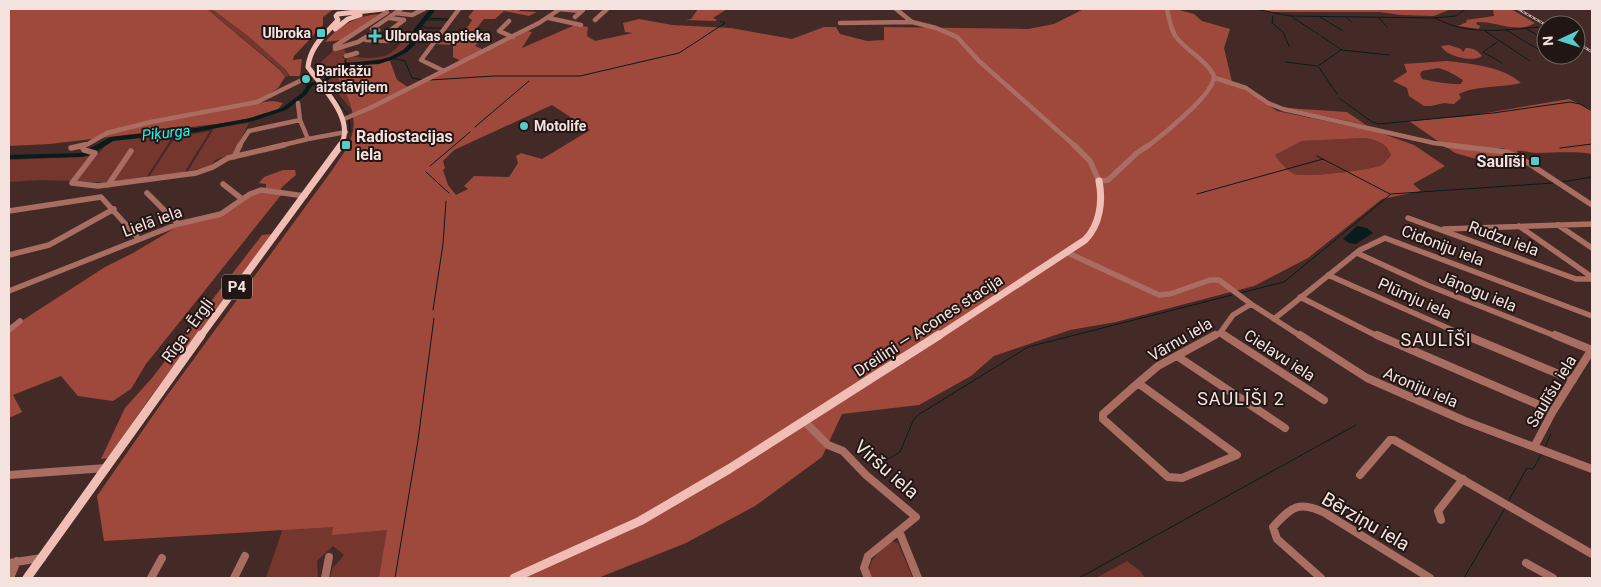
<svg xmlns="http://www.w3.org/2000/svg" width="1601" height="587" font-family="Roboto,sans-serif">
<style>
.green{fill:#74362d}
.forest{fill:#9f493c;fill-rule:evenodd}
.water{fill:#091b1a}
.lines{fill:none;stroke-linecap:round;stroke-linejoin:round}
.stream{stroke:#091b1a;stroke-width:1}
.river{fill:#091b1a;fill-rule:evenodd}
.minor-far2{stroke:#a96d62;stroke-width:4.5}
.minor-far1{stroke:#a96d62;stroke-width:5.5}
.minor{stroke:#a96d62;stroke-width:8}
.major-far2{stroke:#f1beb5;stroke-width:5}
.major-far1{stroke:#f1beb5;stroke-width:7}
.major{stroke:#f1beb5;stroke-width:9}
.rail-casing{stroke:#bca7a4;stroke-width:2.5}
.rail{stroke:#221614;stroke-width:1;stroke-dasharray:2.5;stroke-linecap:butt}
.poi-dot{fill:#54cdc8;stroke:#221614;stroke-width:2}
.labels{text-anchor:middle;stroke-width:4;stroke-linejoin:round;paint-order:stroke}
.far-poi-label{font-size:14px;font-weight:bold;fill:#f4e2df;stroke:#221614;text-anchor:start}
.far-water-label{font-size:15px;font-style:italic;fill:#21f4ee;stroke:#221614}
.shield{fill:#221614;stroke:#b5a5a2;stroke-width:1}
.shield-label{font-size:15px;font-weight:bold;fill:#f4e2df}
.poi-label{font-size:16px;font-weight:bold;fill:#f4e2df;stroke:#221614;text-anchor:start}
.street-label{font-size:16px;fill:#f4e2df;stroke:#221614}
.neighbourhood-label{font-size:18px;letter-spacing:1px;fill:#f4e2df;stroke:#221614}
.near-street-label{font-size:19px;fill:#f4e2df;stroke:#221614}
</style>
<rect width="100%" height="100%" fill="#442a26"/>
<path class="green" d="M207,9H212L248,36L285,69L289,76L285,77L280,69Z
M410,31L417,32C409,58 370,68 346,62L348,57C353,56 358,57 364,58C392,58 394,52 410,31Z
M343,48L347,54L342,57L345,59L344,64L323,79L319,70V64L334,50Z
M336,75L345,89L352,110L329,83L324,81Z
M249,123L233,154L215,160L211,167L188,171L214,128Z
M210,131L184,173L149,177L177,134H193Z
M175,133L146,178L111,182H75L108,142L113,140Z
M1365,138C1377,141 1386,142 1391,155C1389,157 1386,162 1383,164C1375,170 1304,178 1294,174C1286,171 1279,162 1275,155L1302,141Z
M89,156L71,181L40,180L9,182V160Z
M389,520L383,578H330L332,569L344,555L333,546L317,561L318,578H266L283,528Z
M891,541L898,543L913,578H871C864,562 880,552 891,541Z
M1127,561L1139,570L1145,578H1096Z"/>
<path class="forest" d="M9,9H207L280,70L285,77L278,88L255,103L273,101L283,103L278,109L241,121L50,144L9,146Z
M212,9H334L323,17V25L294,56L293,60L302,59L300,76H290L285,69L248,36Z
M475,9H521L519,11L537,12L529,16L504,11L495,19H484L471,35L480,40L475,46L487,51L528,31L532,32L522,48L575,25L588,27L587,36L595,41L633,33L625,32L623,23L639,19L672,25L731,28L792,39L824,27H836L840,34L867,41L884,40V27L1028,29L1054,24L1084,9H1179V10L1194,14L1202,21L1230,29L1224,48L1233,86L1243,88L1277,111L1378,132L1414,145L1445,166L1413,184L1421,191L1382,199L1308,258L1254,286L1116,322L1070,330L994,356L971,376L919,405L842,414L822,457L755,506L686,543L598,578H379L387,530L332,535L333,527L104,541L97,496L163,401L333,169C339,159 348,149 351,138C359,117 347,93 336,75L347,65L390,61L397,80L408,87L463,62L453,57V45L435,44L461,37L472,20L468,17ZM552,105L590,130L542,159L521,153L516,156L518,163L509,177L474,176L464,186L468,189L456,195L448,185L443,170L445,168L443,161L454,150ZM1365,138C1377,141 1386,142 1391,155C1389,157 1386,162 1383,164C1375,170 1305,178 1294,174C1287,171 1280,162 1275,155L1302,141Z
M698,9H727L713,18L717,20L715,21L686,20L691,19Z
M1260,9H1451L1434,16L1401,15L1380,12H1268Z
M1493,9H1511L1535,23C1517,34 1496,21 1477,22L1476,24L1480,26L1479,29L1458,26L1467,22L1466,20L1494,16Z
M380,14L341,40L325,42C340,25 356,16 380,14Z
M1449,45L1461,49L1463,52L1466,48C1473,48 1477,50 1482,56C1472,63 1446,56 1441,46Z
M1447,61C1471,64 1502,66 1521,83C1501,88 1477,85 1459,94L1461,98L1454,104L1444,103L1431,106H1424L1409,96L1407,88L1393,81L1407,72L1404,64ZM1438,68C1447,70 1455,75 1463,80L1461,84C1453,85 1430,81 1422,79L1420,74L1422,71Z
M1569,99L1592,110V154C1573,151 1556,153 1536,153C1529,153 1525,150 1517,151L1518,154L1503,148H1495L1505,156L1480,160L1455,153L1409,121L1468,116Z
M1287,108L1347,112L1366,125Z
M283,170H295L296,175L282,187L279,193L281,195L146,364L131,389L113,401L78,396L61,376L13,395L22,412L9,418V329L105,267L133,253L180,225L223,215L251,195L266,191V184L259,183L264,177Z
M272,234L149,399L108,458L101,459L125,408L152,378L262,235Z"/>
<path class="water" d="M1357,226L1367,228L1373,233L1356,244L1349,243L1343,239Z"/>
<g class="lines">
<path class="stream" d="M1255,9L1290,16L1434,18L1456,16L1466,9
M1273,16L1272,23L1283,32L1289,46
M1292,17L1318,34
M1320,17L1343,31
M425,18L449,19
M1347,18L1352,22
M1379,18L1387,27
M1435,18C1467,36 1504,30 1539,27
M424,20H448
M420,25L427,28H442
M1527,29L1546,40
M1506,30L1546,54
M1485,31L1530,61
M1321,36L1342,50L1389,55
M1497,42L1483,52L1502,63
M1547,55L1559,63
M1572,55L1575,57
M392,58L405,61L412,78L423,80
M345,60L346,64
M1285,62L1317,66
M430,80L494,76H580L679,53L725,23L720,21
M324,84L348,115
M1337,94L1318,66L1341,50
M1339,98L1372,122L1379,124L1493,113L1570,102L1580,104L1592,111
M349,120L350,132
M475,127L529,81
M1560,148L1592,144
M1317,156L1390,194
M430,166L470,132
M426,172L449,193
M1562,182L1592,177
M1197,194L1323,159
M1240,293L1284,282L1391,194L1553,183
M433,310L443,244L446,201
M1545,447L1551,434
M881,463L900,452L913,421L918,415L1028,347L1232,295
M1508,502L1527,468L1533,469L1542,453
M395,578L418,440L434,318
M1079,578L1356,425
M1464,578L1505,508"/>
<path class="river" d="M430,9H436L420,29L415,45L407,52L394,59L379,64L349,66L327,81L322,80L345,63L378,60L390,57L403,50L409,44L414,29Z
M316,81L319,83L312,86L306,95L286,110L253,121L196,132L113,141L91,155L82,157L9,159V155L81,153L111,137L196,128L250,118L282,108L302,93L308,84Z"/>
<path class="minor-far2" d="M559,9L581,11
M896,9L912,22L936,28L957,37L979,61L1075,146
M395,13L412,15L424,9
M575,17L583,10
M389,18L404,20L392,29
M549,18L581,25
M595,20L607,9
M509,21L499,31L513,37
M840,23L912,22
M372,29L401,9
M366,40L389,41
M335,49V46L387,12
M335,49L358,42L378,30L373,29
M346,56L357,53
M444,71L421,60L459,9
M1215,78L1246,88L1268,103L1283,109L1434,143L1457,146
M298,103L300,120L308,139L346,132
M344,119L370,108L539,23L560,9
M80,146L88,144L107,133L151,122L257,102L314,74
M239,146L249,131L300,120
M279,146L308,139
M1148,146C1160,137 1221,89 1213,74C1205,59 1187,51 1177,38C1171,32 1169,18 1167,9"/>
<path class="minor-far1" d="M1074,145L1090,161L1099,181L1108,180L1137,153L1149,145
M1447,145L1507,152L1522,159L1592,205
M82,147L84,150L95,153L72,183L98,186L196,173L213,167L228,158L284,145
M71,148L85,145
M234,157L240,145
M223,184L242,199
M108,185L131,151
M147,193L178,224
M9,211L101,197L139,239
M1408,218L1576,279H1592
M1558,225L1592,248
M1519,226L1592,277
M1444,229L1592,224
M1068,253L1159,295L1170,294L1210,280H1219L1251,304L1302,337
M1357,253L1427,285L1558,337
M9,255L49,245L114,209
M1328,275L1468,337
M9,291L178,224L221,214L250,194L261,190L305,196
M1300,297L1379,337
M1274,319L1360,250L1385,238L1592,316
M9,330L20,321
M1220,333L1226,337
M1213,337L1220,333L1233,315L1251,304"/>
<path class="minor" d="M1224,335L1324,400
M1300,335L1367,378L1465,421L1592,469
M1377,335L1553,411
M1465,335L1573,380
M1555,335L1592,350
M1177,356L1285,428
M1138,383L1237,455L1182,478L1168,477L1103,419V414Z
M1138,383L1158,366L1215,335
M805,422L828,445L843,451L866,475L916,517L868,556L864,568L868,578
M1534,447L1553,411L1592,349
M9,475L106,468
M1360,475L1390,440H1394L1592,554
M1441,520L1438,511L1463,479
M899,531L918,578
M9,563L42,558
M1526,563L1553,578
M10,578L17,561
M151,578L162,558
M234,578L245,556
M325,578L329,557
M1321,578L1277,539L1273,527C1291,507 1299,500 1325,513L1430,578"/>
<path class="major-far2" d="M335,29L348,19L360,15
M340,146C357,121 322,87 308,67C310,46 325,35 338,20L336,16L338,14L383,9"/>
<path class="major-far1" d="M200,337L341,145
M937,337L1085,240C1100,225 1103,201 1099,181"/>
<path class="major" d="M27,578L201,335
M514,578L640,521L729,469L939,335"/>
<g class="rail-casing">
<path id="rail" d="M1518,9L1546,25
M1576,42L1592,52"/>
</g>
<use href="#rail" class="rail"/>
</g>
<g class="poi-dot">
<rect x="316" y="28" width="10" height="10" rx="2.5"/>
<path d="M372.5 28.5h5v5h5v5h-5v5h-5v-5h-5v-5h5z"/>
<circle cx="306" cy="79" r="5"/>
<circle cx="524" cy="126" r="5"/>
<rect x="341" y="140" width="10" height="10" rx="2.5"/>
<rect x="1530" y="156" width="10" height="10" rx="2.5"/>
</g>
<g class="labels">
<g class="far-poi-label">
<text x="311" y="38" text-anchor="end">Ulbroka</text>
<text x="385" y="41">Ulbrokas aptieka</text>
<text x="316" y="76">Barikāžu<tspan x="316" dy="16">aizstāvjiem</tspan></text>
<text x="534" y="131">Motolife</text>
</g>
<g class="far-water-label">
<text transform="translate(166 133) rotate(-6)" y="5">Piķurga</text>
</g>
<rect class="shield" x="222" y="274.5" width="30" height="25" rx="4"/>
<g class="shield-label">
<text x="237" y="292">P4</text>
</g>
<g class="poi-label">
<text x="356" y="142">Radiostacijas<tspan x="356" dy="18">iela</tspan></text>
<text x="1525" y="167" text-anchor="end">Saulīši</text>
</g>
<g class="street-label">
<text transform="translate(152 221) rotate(-20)" y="6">Lielā iela</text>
<text transform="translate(1504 238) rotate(20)" y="6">Rudzu iela</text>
<text transform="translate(1443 245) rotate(21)" y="6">Cidoniju iela</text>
<text transform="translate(1478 291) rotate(22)" y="6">Jāņogu iela</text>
<text transform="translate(1415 298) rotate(24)" y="6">Plūmju iela</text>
<text transform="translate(928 325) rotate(-33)" y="6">Dreiliņi — Acones stacija</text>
<text transform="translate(187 330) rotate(-54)" y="6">Rīga - Ērgļi</text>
<text transform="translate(1180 339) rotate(-30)" y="6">Vārnu iela</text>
<text transform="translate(1280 355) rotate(33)" y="6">Cielavu iela</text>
<text transform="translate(1421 387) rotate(23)" y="6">Aroniju iela</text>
<text transform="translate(1551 391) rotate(-59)" y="6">Saulīšu iela</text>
</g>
<g class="neighbourhood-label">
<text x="1436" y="346">SAULĪŠI</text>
<text x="1241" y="405">SAULĪŠI 2</text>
</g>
<g class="near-street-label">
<text transform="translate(887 469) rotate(41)" y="7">Viršu iela</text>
<text transform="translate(1366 521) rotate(30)" y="7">Bērziņu iela</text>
</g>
</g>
<rect width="1601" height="587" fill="none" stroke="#f4e2df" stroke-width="20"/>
<g transform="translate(1561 40) rotate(266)"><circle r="24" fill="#221614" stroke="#766865"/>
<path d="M0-4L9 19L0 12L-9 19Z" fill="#54cdc8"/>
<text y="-8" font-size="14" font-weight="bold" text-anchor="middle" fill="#f4e2df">N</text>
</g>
</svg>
